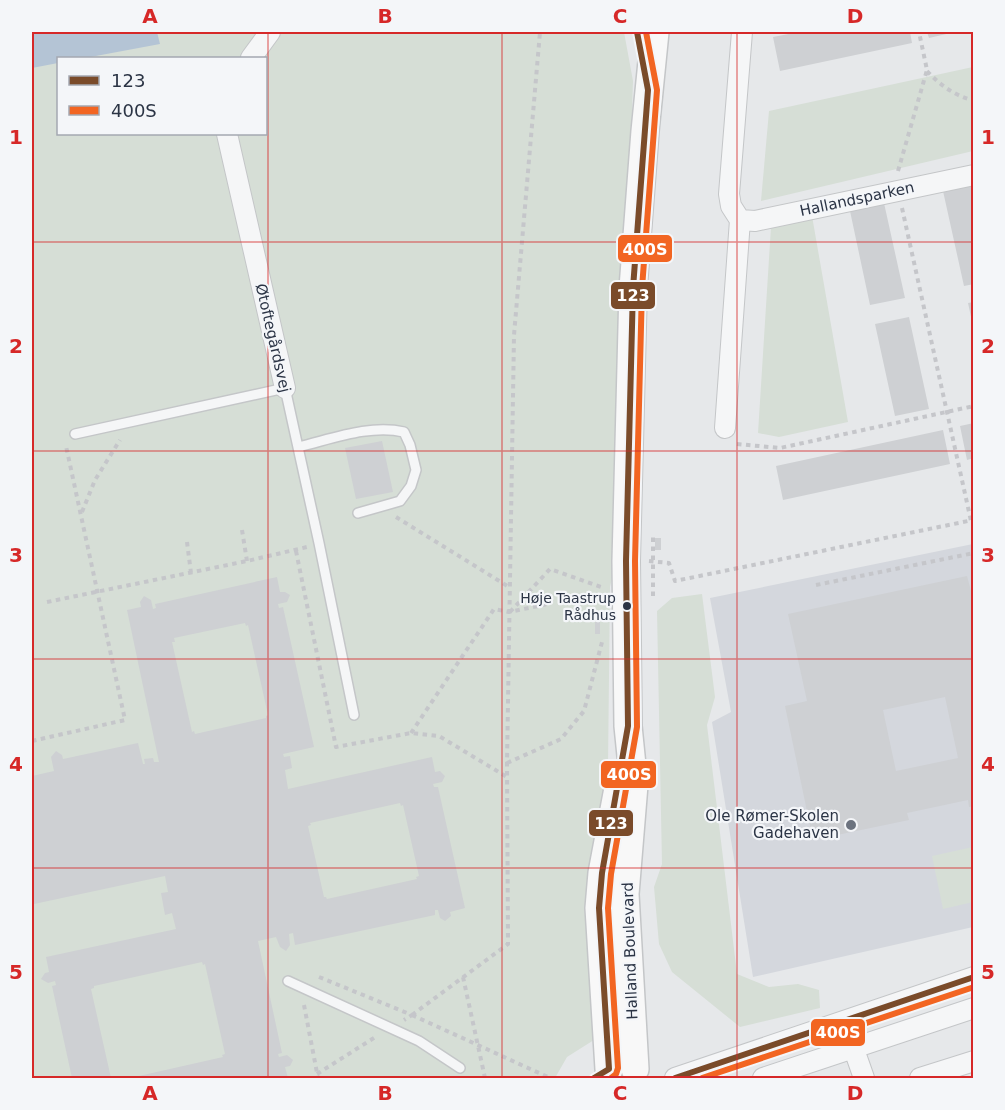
<svg xmlns="http://www.w3.org/2000/svg" width="1005" height="1110" font-family="'DejaVu Sans',sans-serif">
<style>
.built{fill:#d4d7dd}
.green{fill:#d6ded6;fill-rule:evenodd}
.water{fill:#b4c4d5}
.building{fill:#ced0d3;fill-rule:evenodd}
.lines{fill:none;stroke-linecap:round;stroke-linejoin:round}
.lane-casing{stroke:#c4c6c8;stroke-width:12}
.street-casing{stroke:#c4c6c8;stroke-width:22}
.secondary-casing{stroke:#c4c6c8;stroke-width:30}
.path{stroke:#c5c6ca;stroke-width:4;stroke-dasharray:4.5 4.5;stroke-linecap:butt}
.lane{stroke:#f5f6f7;stroke-width:9}
.street{stroke:#f5f6f7;stroke-width:20}
.secondary{stroke:#f8f8f8;stroke-width:27}
.bus-1-casing{stroke:#f4f6f9;stroke-width:10}
.bus-2-casing{stroke:#f4f6f9;stroke-width:10}
.bus-1{stroke:#7a4b2a;stroke-width:6}
.bus-2{stroke:#f26522;stroke-width:6}
.grid{fill:none;stroke:#d62828;stroke-width:1.5;stroke-opacity:0.55}
.bus-dot{fill:#2b3445;stroke:#f4f6f9;stroke-width:2}
.poi-dot{fill:#6c737f;stroke:#f4f6f9;stroke-width:2}
.labels{text-anchor:middle;stroke-width:4.5;stroke-linejoin:round;paint-order:stroke}
.bus-label{font-size:14px;fill:#2b3445;stroke:#f4f6f9;text-anchor:end}
.street-label{font-size:15px;fill:#2b3445;stroke:#f4f6f9}
.poi-label{font-size:15px;fill:#2b3445;stroke:#f4f6f9;text-anchor:end}
.line-badge{stroke:#f4f6f9;stroke-width:2}
.badge-label{font-size:16px;text-anchor:middle;font-weight:bold;fill:#fff}
.neatline{fill:none;stroke:#d62828;stroke-width:2}
.grid-label{font-size:20px;text-anchor:middle;font-weight:bold;fill:#d62828}
</style>
<rect width="100%" height="100%" fill="#e6e8ea"/>
<path class="built" d="M973,544V927L753,977L712,722L731,712L710,598Z"/>
<path class="green" d="M32,32H624L633,81L617,556L610,587L605,1033L567,1057L555,1078H32ZM58,58H266V134H58Z
M973,67V151L761,201L769,111Z
M812,216L848,422L779,437L758,433L771,227Z
M702,594L715,697L707,725L737,974L769,987L798,984L819,990L820,1008L740,1027L672,972L659,944L654,887L662,864L657,611L672,598Z
M973,847V902L943,909L932,856Z"/>
<path class="water" d="M32,32H157L160,44L85,58H58V63L32,68Z"/>
<path class="building" d="M799,32H910L912,43L780,71L773,37Z
M927,32H955L929,38Z
M974,184V284L964,286L943,191Z
M884,203L905,298L870,305L850,211Z
M974,302V325L973,326L968,303Z
M909,317L929,409L895,416L875,324Z
M974,423V458L967,460L960,426Z
M943,430L950,464L783,500L776,466Z
M382,441L393,492L356,499L345,448Z
M655,538H661V550H655Z
M967,576L974,602V806L969,807L968,800L907,813L909,820L813,840L785,706L807,701L788,614ZM945,697L958,758L896,771L883,710Z
M277,577L280,592H285L290,595L287,602L278,604L279,608L283,607L314,747L283,754L284,757L290,756L292,768L285,770L288,789L432,757L435,772L440,771L445,776L442,782L433,784L434,787H438L465,908L450,912L451,916L445,921L440,918L438,910H435V915L295,945L293,933L289,934L290,945L286,951L280,947L276,937L258,941L282,1053L278,1054L279,1057L287,1055L293,1060L290,1066L285,1067L288,1078H130L223,1057L222,1055L225,1054L205,964L203,965L202,962L94,986V988L91,989L111,1078H72L52,986L56,985L55,981L48,983L41,979L45,973L49,972L46,957L176,929L172,913L165,915L161,893L168,892L165,876L34,904L32,885V776L54,771L51,757L56,751L62,755L63,759L138,743L143,764H145L144,759L153,758L154,762H159L127,610L141,607L140,602L144,596L151,600L153,609L156,608L155,604ZM245,623L246,626L248,625L268,715L266,716V718L195,734L194,731L192,732L172,642H175L174,638ZM400,803L401,806L403,805L419,876L416,877L417,879L327,899L326,897H324L308,826L311,825L310,823Z
M595,622H600V634H595Z"/>
<g class="lines">
<g class="lane-casing">
<path id="lane" d="M75,434L285,388L319,543L354,715
M298,447C332,439 370,424 404,432L410,445L416,470L411,486L400,501L358,513
M288,981L419,1041L460,1068"/>
</g>
<g class="street-casing">
<path id="street" d="M251,58L270,32
M227,134L285,388
M740,220L755,221L974,175
M725,428L740,220L731,206L729,194L742,32
M850,1038L864,1078
M675,1078L974,977
M763,1078L974,1008
M920,1078L974,1061"/>
</g>
<g class="secondary-casing">
<path id="secondary" d="M609,1069L599,908L602,873L619,783
M635,1069L625,894L634,785L628,726L626,561L633,288L645,131L655,32"/>
</g>
<path class="path" d="M927,71C941,86 954,95 974,101
M898,171L927,70L919,32
M902,208L971,521
M737,444L780,448L974,406
M82,512L95,480L120,440
M396,517L509,587
M242,530L247,561
M187,542L191,573
M296,551L336,747L411,733L439,736L507,777
M649,561L669,563L675,581L973,520
M816,585L974,553
M653,596V536
M47,602L247,561L307,547
M510,612L550,569L604,588
M411,733L494,609L509,612L548,604
M32,741L125,720L66,446
M507,763L561,739L584,711L602,642
M319,977L412,1015L404,1020
M463,977L485,1078
M304,1005L318,1078
M412,1015L508,944L507,763L514,335L540,32
M412,1015L550,1078
M317,1074L377,1036"/>
<use href="#lane" class="lane"/>
<use href="#street" class="street"/>
<use href="#secondary" class="secondary"/>
<g class="bus-1-casing">
<path id="bus-1" d="M594,1078L609,1069L599,908L602,873L628,726L626,561L633,288L648,90L637,32
M675,1078L974,977"/>
</g>
<g class="bus-2-casing">
<path id="bus-2" d="M611,1078L616,1074L618,1068L608,908L611,874L637,727L635,561L642,288L657,90L646,32
M702,1078L974,987"/>
</g>
<use href="#bus-1" class="bus-1"/>
<use href="#bus-2" class="bus-2"/>
</g>
<path class="grid" d="M268,32V1078M502,32V1078M737,32V1078M32,242H974M32,451H974M32,659H974M32,868H974"/>
<circle class="bus-dot" cx="627" cy="606" r="5"/>
<circle class="poi-dot" cx="851" cy="825" r="6"/>
<g class="labels">
<g class="bus-label">
<text x="616" y="603">Høje Taastrup<tspan x="616" dy="17">Rådhus</tspan></text>
</g>
<g class="street-label">
<text transform="translate(857 199) rotate(-12)" y="5">Hallandsparken</text>
<text transform="translate(273 338) rotate(77)" y="5">Øtoftegårdsvej</text>
<text transform="translate(630 951) rotate(-92)" y="5">Halland Boulevard</text>
</g>
<g class="poi-label">
<text x="839" y="821">Ole Rømer-Skolen<tspan x="839" dy="17">Gadehaven</tspan></text>
</g>
</g>
<g class="line-badge">
<rect x="617" y="234" width="56" height="29" rx="6" fill="#f26522"/>
<rect x="610" y="281" width="46" height="29" rx="6" fill="#7a4b2a"/>
<rect x="600" y="760" width="57" height="29" rx="6" fill="#f26522"/>
<rect x="588" y="809" width="46" height="28" rx="6" fill="#7a4b2a"/>
<rect x="810" y="1018" width="56" height="29" rx="6" fill="#f26522"/>
</g>
<g class="badge-label">
<text x="645" y="255">400S</text>
<text x="633" y="301">123</text>
<text x="629" y="780">400S</text>
<text x="611" y="829">123</text>
<text x="838" y="1038">400S</text>
</g>
<rect width="1005" height="1110" fill="none" stroke="#f4f6f9" stroke-width="66"/>
<rect x="57" y="57" width="210" height="78" fill="#f4f6f9" stroke="#a4a8b1" stroke-width="1.5"/>
<rect x="69" y="76" width="30" height="9" fill="#7a4b2a" stroke="#a4a8b1" stroke-width="1.5"/>
<text x="111" y="87" font-size="18" fill="#2b3445">123</text>
<rect x="69" y="106" width="30" height="9" fill="#f26522" stroke="#a4a8b1" stroke-width="1.5"/>
<text x="111" y="117" font-size="18" fill="#2b3445">400S</text>
<rect x="33" y="33" width="939" height="1044" class="neatline"/>
<g class="grid-label">
<text x="150" y="23">A</text>
<text x="385" y="23">B</text>
<text x="620" y="23">C</text>
<text x="855" y="23">D</text>
<text x="16" y="144">1</text>
<text x="988" y="144">1</text>
<text x="16" y="353">2</text>
<text x="988" y="353">2</text>
<text x="16" y="562">3</text>
<text x="988" y="562">3</text>
<text x="16" y="771">4</text>
<text x="988" y="771">4</text>
<text x="16" y="979">5</text>
<text x="988" y="979">5</text>
<text x="150" y="1100">A</text>
<text x="385" y="1100">B</text>
<text x="620" y="1100">C</text>
<text x="855" y="1100">D</text>
</g>
</svg>
